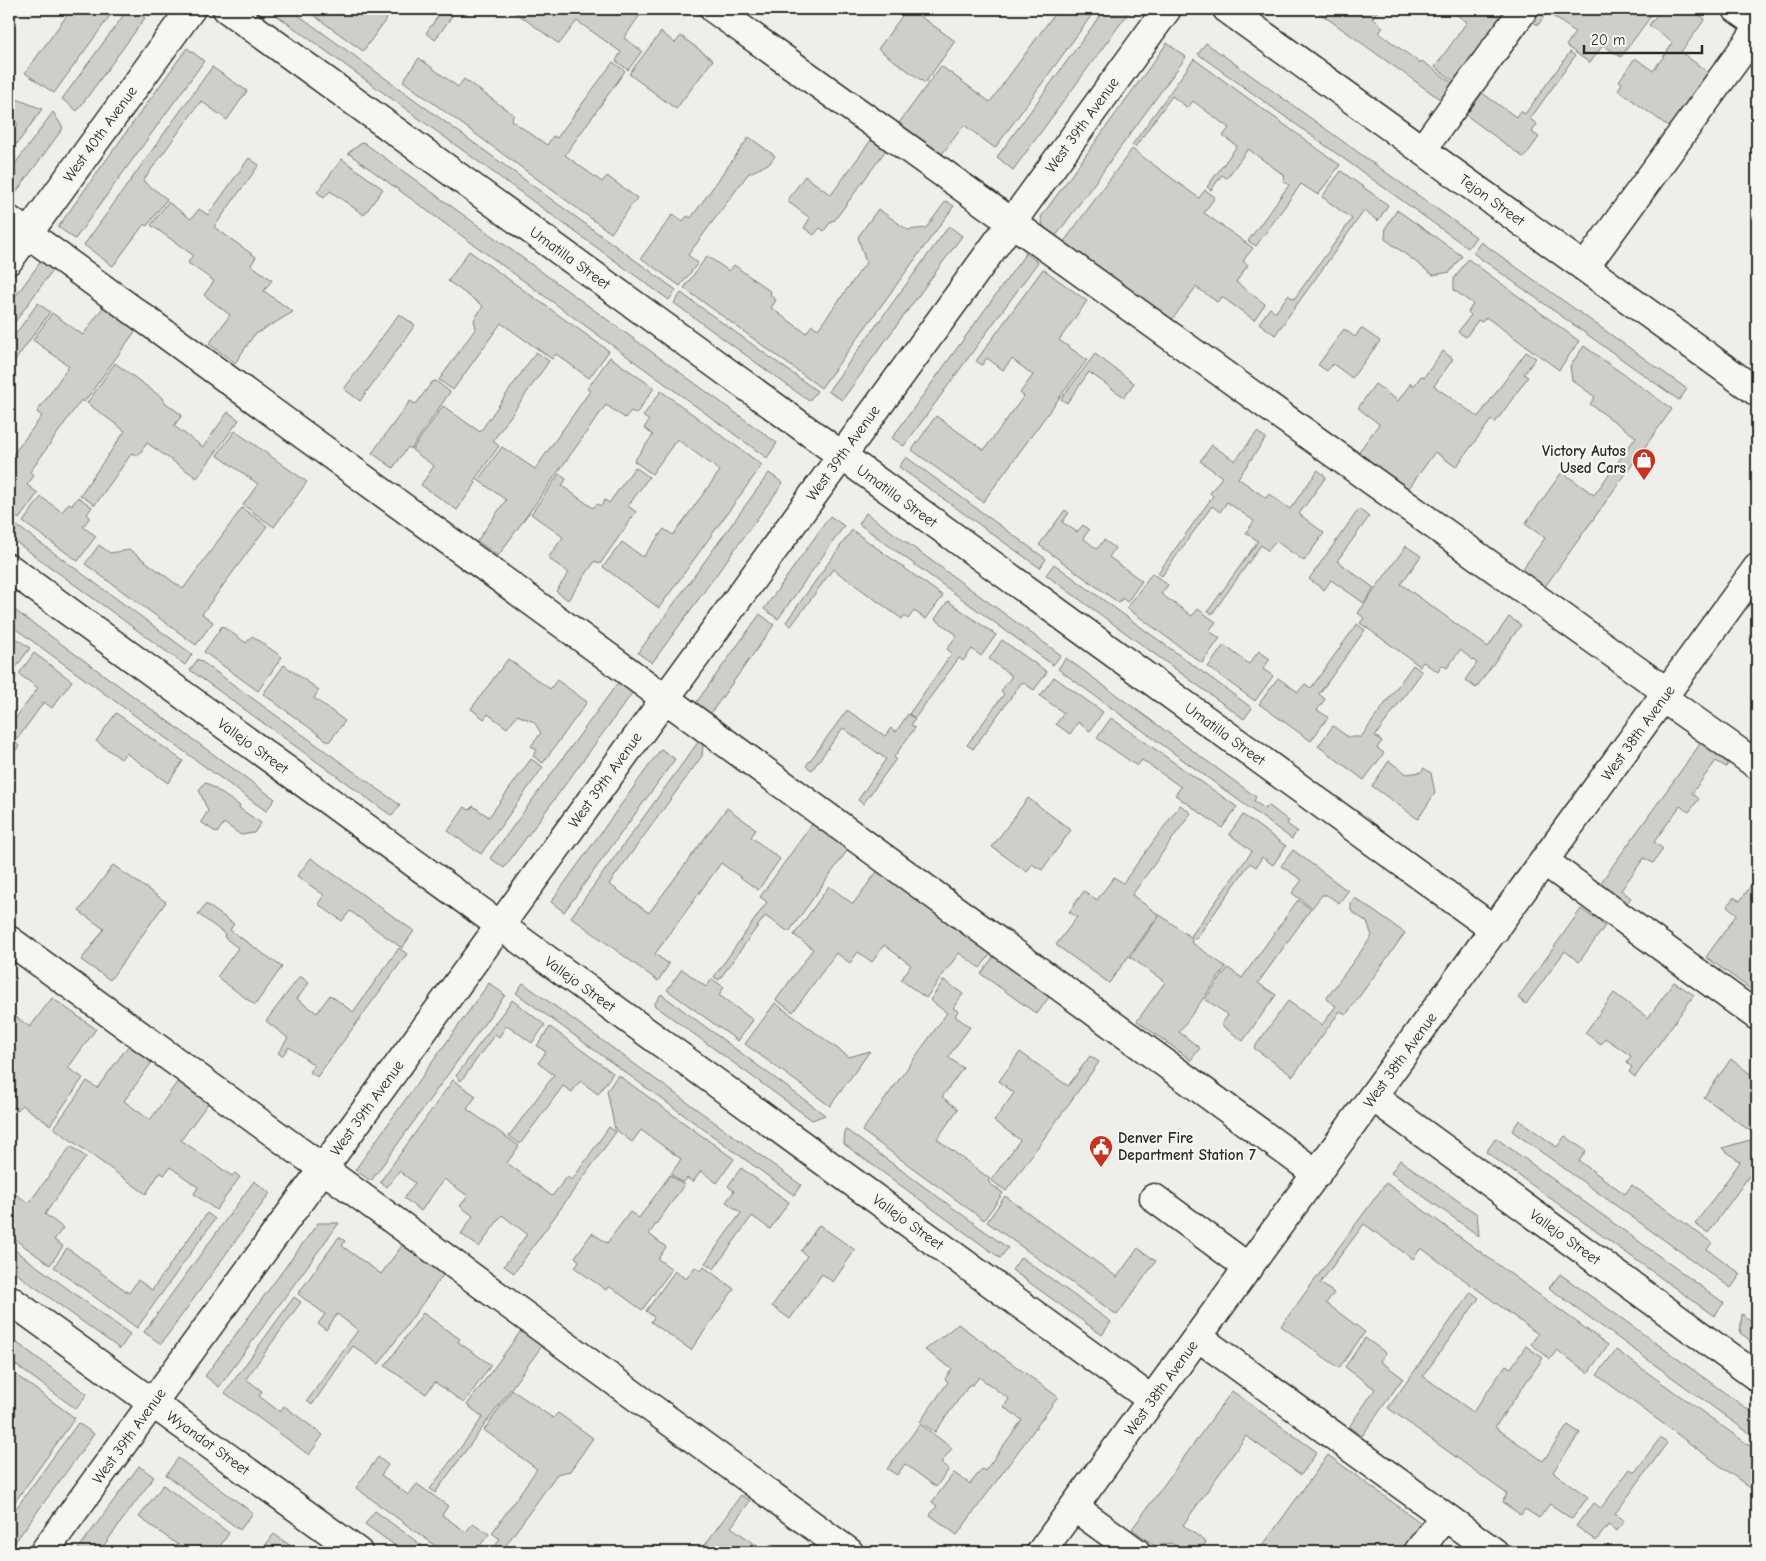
<svg xmlns="http://www.w3.org/2000/svg" width="1766" height="1561" font-family="'Comic Neue',sans-serif">
<style>
.green{fill:#cececa;stroke:#7c7c7a}
.lines{fill:none;stroke-linecap:round;stroke-linejoin:round}
.minor-casing{stroke:#2b2b2b;stroke-width:31}
.major-casing{stroke:#2b2b2b;stroke-width:31}
.minor{stroke:#f6f6f2;stroke-width:28}
.major{stroke:#f6f6f2;stroke-width:28}
.labels{text-anchor:middle;stroke-width:4.5;stroke-linejoin:round;paint-order:stroke}
.street-label{font-size:15px;fill:#2b2b2b;stroke:#f6f6f2}
.poi-label{font-size:15px;font-weight:bold;fill:#2b2b2b;stroke:#f6f6f2;text-anchor:end}
</style>
<rect width="100%" height="100%" fill="#eeeeea"/>
<filter id="ink" filterUnits="userSpaceOnUse"><feTurbulence type="fractalNoise" baseFrequency=".02" numOctaves="2"/><feDisplacementMap in="SourceGraphic" scale="10" xChannelSelector="R" yChannelSelector="G"/><feConvolveMatrix kernelMatrix="1 2 1 2 8 2 1 2 1" color-interpolation-filters="sRGB"/></filter>
<g filter="url(#ink)">
<path class="green" d="M68,9H115L54,93L25,73L70,11Z
M128,9H132L145,18L77,111L62,99Z
M268,9H290L676,290L669,300Z
M311,9H385L382,13L388,17L363,51L309,12Z
M443,9H457L435,40L426,33Z
M517,9H644L624,38L642,51L628,70L616,61L621,52L577,21L559,44L515,12Z
M907,9H910L955,41L925,83L878,49Z
M1058,9H1096L995,148L964,125L939,158L896,127L941,66L990,102Z
M1105,9H1124L1129,12L1013,170L997,157Z
M1314,9H1379L1372,18L1383,27L1379,33L1420,63L1422,61L1457,86L1444,102Z
M1448,9H1512L1458,84L1435,67L1467,22Z
M1538,9H1656L1621,57L1603,45L1590,63L1566,46L1575,32L1547,12L1538,25L1530,20Z
M1661,9H1691L1705,19L1681,52L1714,77L1675,131L1618,90L1622,83L1619,81L1635,58L1653,71L1673,43L1649,25Z
M661,32L675,43L681,36L713,60L676,109L629,74Z
M1167,43L1186,57L1053,240L1045,234L1041,217Z
M1206,43L1476,237L1468,248L1198,54Z
M187,48L204,61L75,239L58,227Z
M1570,52L1575,56L1530,119L1537,124L1532,132L1539,137L1524,158L1466,115L1482,93L1516,117L1520,111L1525,114Z
M419,58L458,87L464,79L514,115L511,120L547,145L553,136L557,138L613,62L625,71L565,155L602,182L607,176L637,198L611,233L403,81Z
M1194,59L1340,165L1318,195L1301,184L1256,246L1248,241L1289,185L1283,181L1285,176L1248,149L1227,178L1222,175L1211,190L1207,187L1237,146L1223,136L1229,128L1193,101L1188,108L1172,96L1135,147L1132,145Z
M212,67L247,91L227,120L201,101L143,181L167,199L147,226L144,224L113,266L84,245Z
M9,96L42,109L17,144L9,139L18,124L9,117Z
M53,112L63,128L9,202V172Z
M749,137L775,156L770,163L748,174L688,255L698,263L680,286L641,258L673,214L683,221L687,216L691,218Z
M871,140L886,150L834,221L832,220L824,231L820,228L814,235L804,228L810,218L787,201L805,176L831,195Z
M363,142L777,443L767,458L348,153Z
M1132,149L1199,198L1205,190L1215,197L1204,213L1253,248L1243,261L1248,265L1236,282L1265,304L1254,320L1222,297L1217,302L1196,287L1171,321L1063,243Z
M249,158L259,165L214,227L256,257L251,265L272,280L264,291L293,312L254,335L235,363L209,344L230,315L204,295L214,281L188,263L193,255L151,225L168,202L191,219L199,209L208,215Z
M342,159L383,189L364,215L330,191L324,198L317,192Z
M1341,171L1388,205L1378,221L1364,211L1275,335L1259,323L1270,308L1276,312L1288,295L1294,299L1352,219L1322,197Z
M946,201L954,206L821,388L684,288L707,256L729,271L734,265L771,292L770,295L776,300L771,308L806,333L812,325L818,329L866,263L858,237L878,209L908,230L926,228Z
M1397,210L1462,256L1450,272L1433,275L1385,239L1386,227Z
M949,226L962,236L842,400L828,391Z
M1481,242L1687,389L1679,400L1473,253Z
M469,251L609,351L589,378L556,354L552,359L501,323L453,390L439,380L476,328L474,320L483,306L448,281Z
M1026,253L1038,262L904,446L892,438Z
M45,256L57,264L9,330V305Z
M1468,259L1579,341L1559,370L1486,317L1482,322L1478,320L1466,337L1458,332L1471,315L1468,312L1473,304L1454,290V279Z
M1043,269L1087,301L1059,340L1087,360L983,502L912,450L936,416L984,450L1024,396L1020,393L1033,375L1012,359L1003,370L987,358L982,365L976,361Z
M681,293L817,391L809,401L674,303Z
M107,302L139,326L84,402L81,400L30,472L34,476L27,485L38,493L19,519L9,512V460L42,416L37,412L69,366L33,340L52,313L83,335Z
M38,303L50,312L9,369V343Z
M399,314L415,325L360,401L344,389Z
M1361,328L1380,341L1352,378L1333,364L1327,371L1318,365L1344,329L1355,337Z
M1584,346L1672,409L1544,588L1521,571L1545,538L1525,524L1562,472L1594,495L1636,437L1590,404L1595,397L1572,380L1570,366Z
M1443,351L1453,359L1434,386L1478,417L1526,352L1536,358L1524,374L1528,377L1495,423L1491,420L1456,467L1435,452L1404,495L1357,454L1379,424L1358,408L1375,384L1398,401L1411,383L1414,386L1421,376L1424,377Z
M536,352L549,361L493,441L499,446L474,481L476,483L457,510L421,485L434,466L412,450L443,406L480,432Z
M1095,354L1134,383L1124,397L1089,372L1067,403L1061,399Z
M610,357L654,388L636,414L631,411L625,418L606,405L498,556L477,541L506,500L478,480L502,447L535,469L590,391L587,389Z
M115,363L164,399L163,401L182,415L174,426L203,447L228,412L239,420L197,478L147,443L138,456L132,453L95,505L80,495L125,431L87,403Z
M436,381L450,392L411,449L408,447L393,468L372,453L410,401L416,404L432,382Z
M661,391L762,465L659,608L603,567L622,542L643,557L664,529L673,535L720,471L677,439L652,474L634,461L653,435L644,428L649,421L643,416Z
M235,431L307,482L274,527L243,505L258,484L217,455Z
M1257,432L1266,438L1238,478L1266,498L1269,494L1290,509L1318,470L1326,477L1299,514L1324,533L1304,561L1276,541L1268,551L1261,545L1212,614L1208,611L1258,541L1246,533L1254,521L1227,502L1220,512L1212,506L1162,576L1158,573L1213,496L1210,493L1222,477L1200,461L1212,445L1235,461Z
M906,457L1046,559L1040,568L899,467Z
M635,467L649,477L628,506L636,512L600,564L595,561L568,600L556,591L569,573L548,558L563,537L531,514L559,474L566,479L562,486L593,508L597,504L601,506L605,500L609,503Z
M769,473L783,483L652,663L638,653Z
M41,497L62,512L69,503L72,505L78,497L92,507L87,514L90,517L83,527L96,536L78,561L23,522Z
M242,508L267,526L202,614L213,622L196,645L85,564L99,545L110,553L130,550L183,589Z
M1359,509L1369,517L1337,561L1374,588L1364,603L1331,580L1324,590L1309,579Z
M1065,510L1069,513L1062,522L1077,532L1083,525L1089,530L1083,538L1097,549L1104,540L1115,548L1109,557L1142,581L1127,602L1122,598L1119,603L1039,545Z
M866,513L1061,655L1053,665L859,524Z
M830,516L844,526L778,619L764,609Z
M9,520L192,654L185,665L9,537Z
M852,530L943,596L926,619L914,611L908,619L904,616L902,619L833,569L791,626L786,622Z
M1406,546L1421,556L1401,584L1488,647L1509,617L1521,625L1476,688L1465,680L1477,663L1460,650L1447,668L1442,665L1438,672L1423,662L1420,666L1360,623L1364,618L1358,613Z
M1054,564L1252,708L1244,719L1046,575Z
M1152,573L1168,585L1161,594L1192,616L1198,609L1216,622L1209,631L1220,638L1202,663L1127,608Z
M948,601L996,635L981,656L972,649L963,661L959,658L915,718L909,714L952,653L947,649L957,635L935,619Z
M9,606L275,799L266,811L9,624Z
M760,614L774,625L708,717L693,707Z
M1357,624L1365,630L1319,694L1325,699L1317,710L1328,717L1311,741L1259,704L1278,678L1298,692L1305,684L1311,688Z
M222,626L246,643L252,636L282,657L258,691L204,652Z
M9,633L30,648L14,670L9,667Z
M1002,640L1047,672L1034,690L1022,682L973,749L967,745L1004,694L1001,691L1012,676L989,659Z
M1224,645L1249,664L1259,651L1270,659L1263,669L1273,676L1255,701L1208,667Z
M34,653L72,681L52,708L44,702L15,742L19,746L9,759V727L38,688L19,674Z
M1066,658L1256,797L1254,801L1265,809L1268,805L1289,821L1287,824L1297,831L1292,839L1058,669Z
M198,659L400,805L392,816L190,670Z
M508,659L550,689L557,680L587,702L543,763L533,756L537,750L531,746L541,733L534,722L517,715L507,728L488,714L484,719L471,709Z
M284,665L319,690L314,698L345,721L329,742L263,694Z
M1413,665L1422,672L1375,736L1382,741L1377,748L1384,753L1364,780L1318,746L1333,726L1348,737H1361Z
M622,677L636,688L504,868L490,858Z
M1054,677L1103,712L1090,731L1078,722L1070,734L1056,724L1064,713L1040,696Z
M847,710L885,736L891,728L896,732L908,714L915,719L911,725L915,728L894,757L896,759L863,804L858,800L886,759L843,728L812,770L806,766Z
M116,713L183,761L168,783L126,753L121,759L96,741Z
M1111,718L1237,807L1222,828L1175,795L1181,787L1142,760L1137,766L1097,738Z
M704,734L702,756L609,884L649,913L727,808L756,829L751,837L780,859L758,890L721,863L655,954L669,964L658,981L571,917Z
M1703,740L1731,760L1726,767L1716,761L1692,793L1699,799L1689,812L1680,806L1654,842L1663,849L1653,863L1644,858L1621,890L1631,898L1626,904L1599,885Z
M661,749L675,759L564,912L551,902Z
M531,759L543,767L481,854L448,831L465,807L469,810L473,806L489,817Z
M1389,761L1407,774L1421,772L1424,768L1431,773L1435,793L1418,819L1372,786Z
M205,782L240,806L239,808L261,823L254,833L241,835L224,823L217,833L201,822L208,811L199,790Z
M1028,798L1071,830L1042,870L1032,864L1027,872L992,847Z
M1180,805L1191,813L1132,895L1159,915L1109,983L1056,945L1077,917L1069,912L1084,891L1097,900L1114,877L1123,883Z
M1243,815L1286,846L1273,865L1262,857L1256,867L1250,863L1196,939L1191,936L1252,851L1229,834Z
M817,817L849,848L789,932L765,916L719,980L714,977L767,902L760,897Z
M1293,850L1348,891L1339,903L1327,895H1322L1312,908L1292,893L1302,880L1281,866Z
M311,858L414,931L402,948L350,911L342,921L318,904L324,895L297,876Z
M113,865L166,902L110,980L81,960L104,929L79,911Z
M882,865L996,947L980,968L959,953L926,998L901,980L911,965L884,945L872,962L858,952L850,963L836,953L793,1012L776,1000L813,949L794,935L829,886L853,904Z
M1757,877V983L1752,990L1706,957L1737,914L1727,906L1734,897L1740,901Z
M1355,898L1405,933L1346,1015L1340,1011L1293,1076L1254,1048L1288,1001L1322,1025L1336,1006L1326,999L1372,936L1367,922L1351,911V903Z
M1298,900L1311,909L1258,983L1276,995L1243,1041L1221,1025L1228,1015L1205,999L1228,968L1242,978Z
M206,904L234,924L230,930L282,967L255,1005L217,977L238,948L224,937L225,934L198,914Z
M1581,909L1605,926L1579,962L1565,951L1526,1004L1518,998Z
M1160,915L1193,939L1191,942L1226,967L1179,1032L1200,1048L1191,1060L1137,1021L1165,982L1130,957Z
M399,948L407,954L317,1077L310,1072L314,1065L289,1047L282,1056L278,1053L288,1038L266,1021L300,976L309,983L297,999L317,1013L330,995L353,1012Z
M996,953L1051,994L1037,1014L981,974Z
M682,969L706,987L712,979L724,987L719,995L753,1020L738,1041L667,990Z
M944,980L963,994L953,1008L958,1011L955,1016L970,1027L948,1057L963,1068L942,1097L958,1109L937,1139L990,1179L988,1182L1003,1193L984,1220L862,1131L947,1013L930,1000Z
M1674,982L1694,995L1635,1077L1629,1072L1632,1067L1627,1063L1631,1056L1605,1038L1601,1044L1585,1033L1614,993L1648,1018Z
M489,983L505,995L371,1181L355,1170Z
M523,983L801,1185L794,1195L516,993Z
M661,994L825,1115L812,1120L654,1005Z
M52,998L96,1029L68,1068L83,1078L50,1125L22,1105L17,1111L9,1105L12,1100L9,1098V1012L30,1027Z
M512,1000L545,1025L532,1043L507,1025L499,1037L495,1034L461,1081L456,1076Z
M775,1003L849,1057L870,1051L830,1106L745,1044Z
M550,1027L613,1073L598,1094L580,1081L572,1092L563,1086L520,1144L509,1136L554,1075L538,1063L546,1052L537,1046Z
M129,1045L152,1062L124,1101L150,1120L178,1081L209,1102L181,1140L232,1176L235,1173L240,1177L216,1210L194,1194L198,1187L170,1167L164,1175L160,1172L146,1194L54,1128L87,1081L97,1088Z
M1020,1052L1068,1086L1090,1056L1099,1062L1006,1191L991,1180L1020,1140L994,1121L1014,1093L999,1081Z
M1731,1059L1757,1079V1136L1704,1097Z
M618,1075L734,1159L717,1183L701,1171L693,1182L687,1178L683,1183L671,1174L681,1159L641,1130L632,1142L615,1129L607,1091Z
M453,1080L476,1096L467,1109L519,1146L507,1163L552,1196L567,1177L572,1180L609,1127L616,1132L514,1273L504,1266L527,1234L502,1215L479,1247L461,1234L473,1216L460,1206L468,1196L444,1179L421,1211L404,1198L415,1183L399,1171L387,1187L380,1182Z
M1519,1120L1557,1147L1565,1136L1586,1151L1579,1161L1625,1194L1632,1185L1712,1243L1707,1249L1741,1274L1731,1288L1512,1131Z
M845,1129L1008,1248L1000,1258L844,1144Z
M1496,1138L1724,1303L1714,1316L1486,1152Z
M1750,1140L1757,1145V1165L1708,1233L1695,1224L1740,1162L1722,1148Z
M71,1146L86,1157L45,1214L63,1228L54,1240L63,1246L50,1265L9,1235V1201L14,1193L29,1203Z
M1400,1160L1477,1214L1479,1236L1391,1173Z
M741,1168L789,1202L770,1229L752,1216L714,1269L705,1263L741,1213L726,1202L734,1191L728,1186Z
M670,1175L684,1185L649,1234L666,1247L658,1259L672,1269L642,1310L609,1286L606,1290L575,1268L579,1261L575,1257L592,1233L607,1243L630,1212L639,1218Z
M254,1181L270,1193L161,1344L144,1332Z
M1386,1183L1608,1345L1588,1373L1557,1350L1550,1359L1531,1344L1538,1334L1421,1248L1413,1259L1364,1224L1320,1283L1334,1293L1326,1303L1365,1332L1339,1368L1281,1326Z
M1005,1196L1117,1277L1138,1248L1156,1261L1117,1315L987,1222Z
M207,1213L215,1219L137,1328L54,1267L67,1248L129,1293L138,1280L152,1290Z
M318,1223H339L219,1387L205,1376Z
M819,1225L855,1250L833,1282L822,1274L790,1319L772,1306L807,1256L801,1251Z
M339,1237L345,1241L342,1246L381,1274L404,1243L445,1272L379,1364L353,1346L312,1405L307,1401L358,1330L337,1314L326,1330L318,1324L325,1314L298,1294Z
M9,1246L130,1334L120,1349L9,1268Z
M1021,1257L1111,1322L1102,1335L1012,1270Z
M695,1267L701,1271L704,1267L734,1289L691,1350L651,1322L654,1317L646,1311L675,1271L686,1279Z
M1560,1274L1757,1416V1439L1549,1288Z
M1471,1292L1479,1298L1423,1376L1473,1412L1506,1365L1511,1368L1526,1346L1543,1358L1495,1427L1543,1461L1568,1425L1580,1433L1553,1472L1588,1497L1572,1519L1550,1504L1539,1518L1525,1509L1521,1515L1502,1502L1507,1494L1388,1408Z
M294,1297L301,1302L246,1379L262,1391L259,1396L280,1412L284,1406L323,1435L309,1455L225,1393Z
M423,1313L460,1339L458,1342L491,1365L464,1403L435,1382L426,1394L385,1366Z
M1742,1314L1757,1325V1345L1740,1333Z
M958,1324L1058,1397L957,1535L930,1515L937,1506L932,1502L954,1473L970,1484L982,1469L985,1471L1022,1420L1004,1407L1009,1399L979,1377L973,1385L970,1384L935,1432L920,1422L948,1382L945,1379L952,1369L925,1350Z
M523,1328L544,1343L435,1493L430,1489L483,1417L467,1405Z
M9,1337L87,1394L76,1409L9,1360Z
M1365,1338L1386,1353L1380,1361L1403,1378L1362,1436L1349,1427L1375,1389L1345,1367Z
M1616,1350L1757,1451V1493L1597,1375Z
M9,1370L75,1418L9,1510Z
M512,1390L553,1418L558,1413L593,1438L570,1471L557,1474L501,1552H491L500,1539L492,1533L537,1469L484,1430Z
M1232,1391L1317,1452L1301,1475L1246,1436L1183,1525L1206,1542L1199,1552H1184L1171,1543L1155,1546L1132,1529Z
M78,1423L94,1434L10,1549L9,1548V1518Z
M920,1424L952,1448L941,1463L949,1469L936,1487L905,1464L897,1475L887,1469Z
M1660,1438L1667,1443L1615,1514L1624,1521L1617,1531L1608,1525L1596,1541L1576,1526L1593,1503L1601,1508L1630,1469L1635,1472Z
M1328,1455L1421,1523L1400,1552H1258Z
M378,1457L388,1465L381,1475L408,1495L417,1484L448,1506L442,1515L466,1532L473,1523L489,1534L475,1552H444L356,1488Z
M178,1458L253,1513L240,1530L166,1475Z
M139,1466L154,1477L99,1552H76Z
M163,1485L229,1533L216,1552H188L139,1517Z
M741,1495L750,1501L731,1527L766,1552H700Z
M375,1511L431,1552H404L365,1524Z
M274,1534L299,1552H271L264,1547Z"/>
<g class="lines">
<g class="minor-casing">
<path id="minor" d="M227,9L1495,930
M714,9L1667,692
M1227,9L1757,392
M1737,9L1757,23
M1422,150L1524,9
M9,220L1317,1174
M9,260L191,9
M1585,267L1757,30
M9,568L1152,1400
M1663,698L1757,765
M1544,861L1757,1016
M9,940L849,1552
M1373,1097L1757,1377
M1154,1198L1249,1268
M9,1299L358,1552
M1198,1337L1494,1552
M1074,1507L1136,1552
M44,1552L1167,9
M1418,1552L1444,1516"/>
</g>
<g class="major-casing">
<path id="major" d="M1041,1552L1757,568"/>
</g>
<use href="#minor" class="minor"/>
<use href="#major" class="major"/>
</g>
</g>
<defs>
<g id="shop-pin" transform="scale(1.25)"><path d="M0 17L-7.5 6A9.5 9.5 0 1 1 7.5 6Z" fill="#c8321e" stroke="#f6f6f2"/><path d="M-5-2.5h2.3a2.7 3.5 0 0 1 5.4 0H5L5.5 6h-11ZM-1.5-2.5h3a1.5 2.3 0 0 0-3 0Z" fill="#fff"/></g>
<g id="civic-pin" transform="scale(1.25)"><path d="M0 17L-7.5 6A9.5 9.5 0 1 1 7.5 6Z" fill="#c8321e" stroke="#f6f6f2"/><path d="M-.6-6.5H3V-4.5H.6V-3L4-1V1h2V6H-6V1h2V-1L-.6-3ZM-1.2 2.5V6h2.4V2.5Z" fill="#fff"/></g>
</defs>
<g fill-rule="evenodd">
<use href="#shop-pin" x="1644" y="460"/>
<use href="#civic-pin" x="1101" y="1147"/>
</g>
<g class="labels">
<g class="street-label">
<text transform="translate(1082 125) rotate(-54)" y="5">West 39th Avenue</text>
<text transform="translate(100 134) rotate(-54)" y="5">West 40th Avenue</text>
<text transform="translate(1492 200) rotate(36)" y="5">Tejon Street</text>
<text transform="translate(570 258) rotate(36)" y="5">Umatilla Street</text>
<text transform="translate(843 453) rotate(-54)" y="5">West 39th Avenue</text>
<text transform="translate(897 496) rotate(36)" y="5">Umatilla Street</text>
<text transform="translate(1638 733) rotate(-54)" y="5">West 38th Avenue</text>
<text transform="translate(1225 734) rotate(36)" y="5">Umatilla Street</text>
<text transform="translate(253 746) rotate(36)" y="5">Vallejo Street</text>
<text transform="translate(605 780) rotate(-54)" y="5">West 39th Avenue</text>
<text transform="translate(580 984) rotate(36)" y="5">Vallejo Street</text>
<text transform="translate(1400 1060) rotate(-54)" y="5">West 38th Avenue</text>
<text transform="translate(367 1108) rotate(-54)" y="5">West 39th Avenue</text>
<text transform="translate(908 1222) rotate(36)" y="5">Vallejo Street</text>
<text transform="translate(1565 1237) rotate(36)" y="5">Vallejo Street</text>
<text transform="translate(1161 1388) rotate(-54)" y="5">West 38th Avenue</text>
<text transform="translate(129 1436) rotate(-54)" y="5">West 39th Avenue</text>
<text transform="translate(208 1443) rotate(36)" y="5">Wyandot Street</text>
</g>
<g class="poi-label">
<text x="1626" y="456">Victory Autos<tspan x="1626" dy="17">Used Cars</tspan></text>
<text x="1118" y="1143" text-anchor="start">Denver Fire<tspan x="1118" dy="17">Department Station 7</tspan></text>
</g>
</g>
<rect width="1766" height="1561" fill="none" stroke="#f6f6f2" stroke-width="30"/>
<rect x="15" y="15" width="1736" height="1531" fill="none" stroke="#2b2b2b" stroke-width="2" filter="url(#ink)"/>
<path d="M1584 45v8h118v-8" fill="none" stroke="#2b2b2b" stroke-width="2.5"/>
<text x="1591" y="45" font-size="15" fill="#2b2b2b" stroke="#f6f6f2" stroke-width="4" paint-order="stroke">20 m</text>
</svg>
